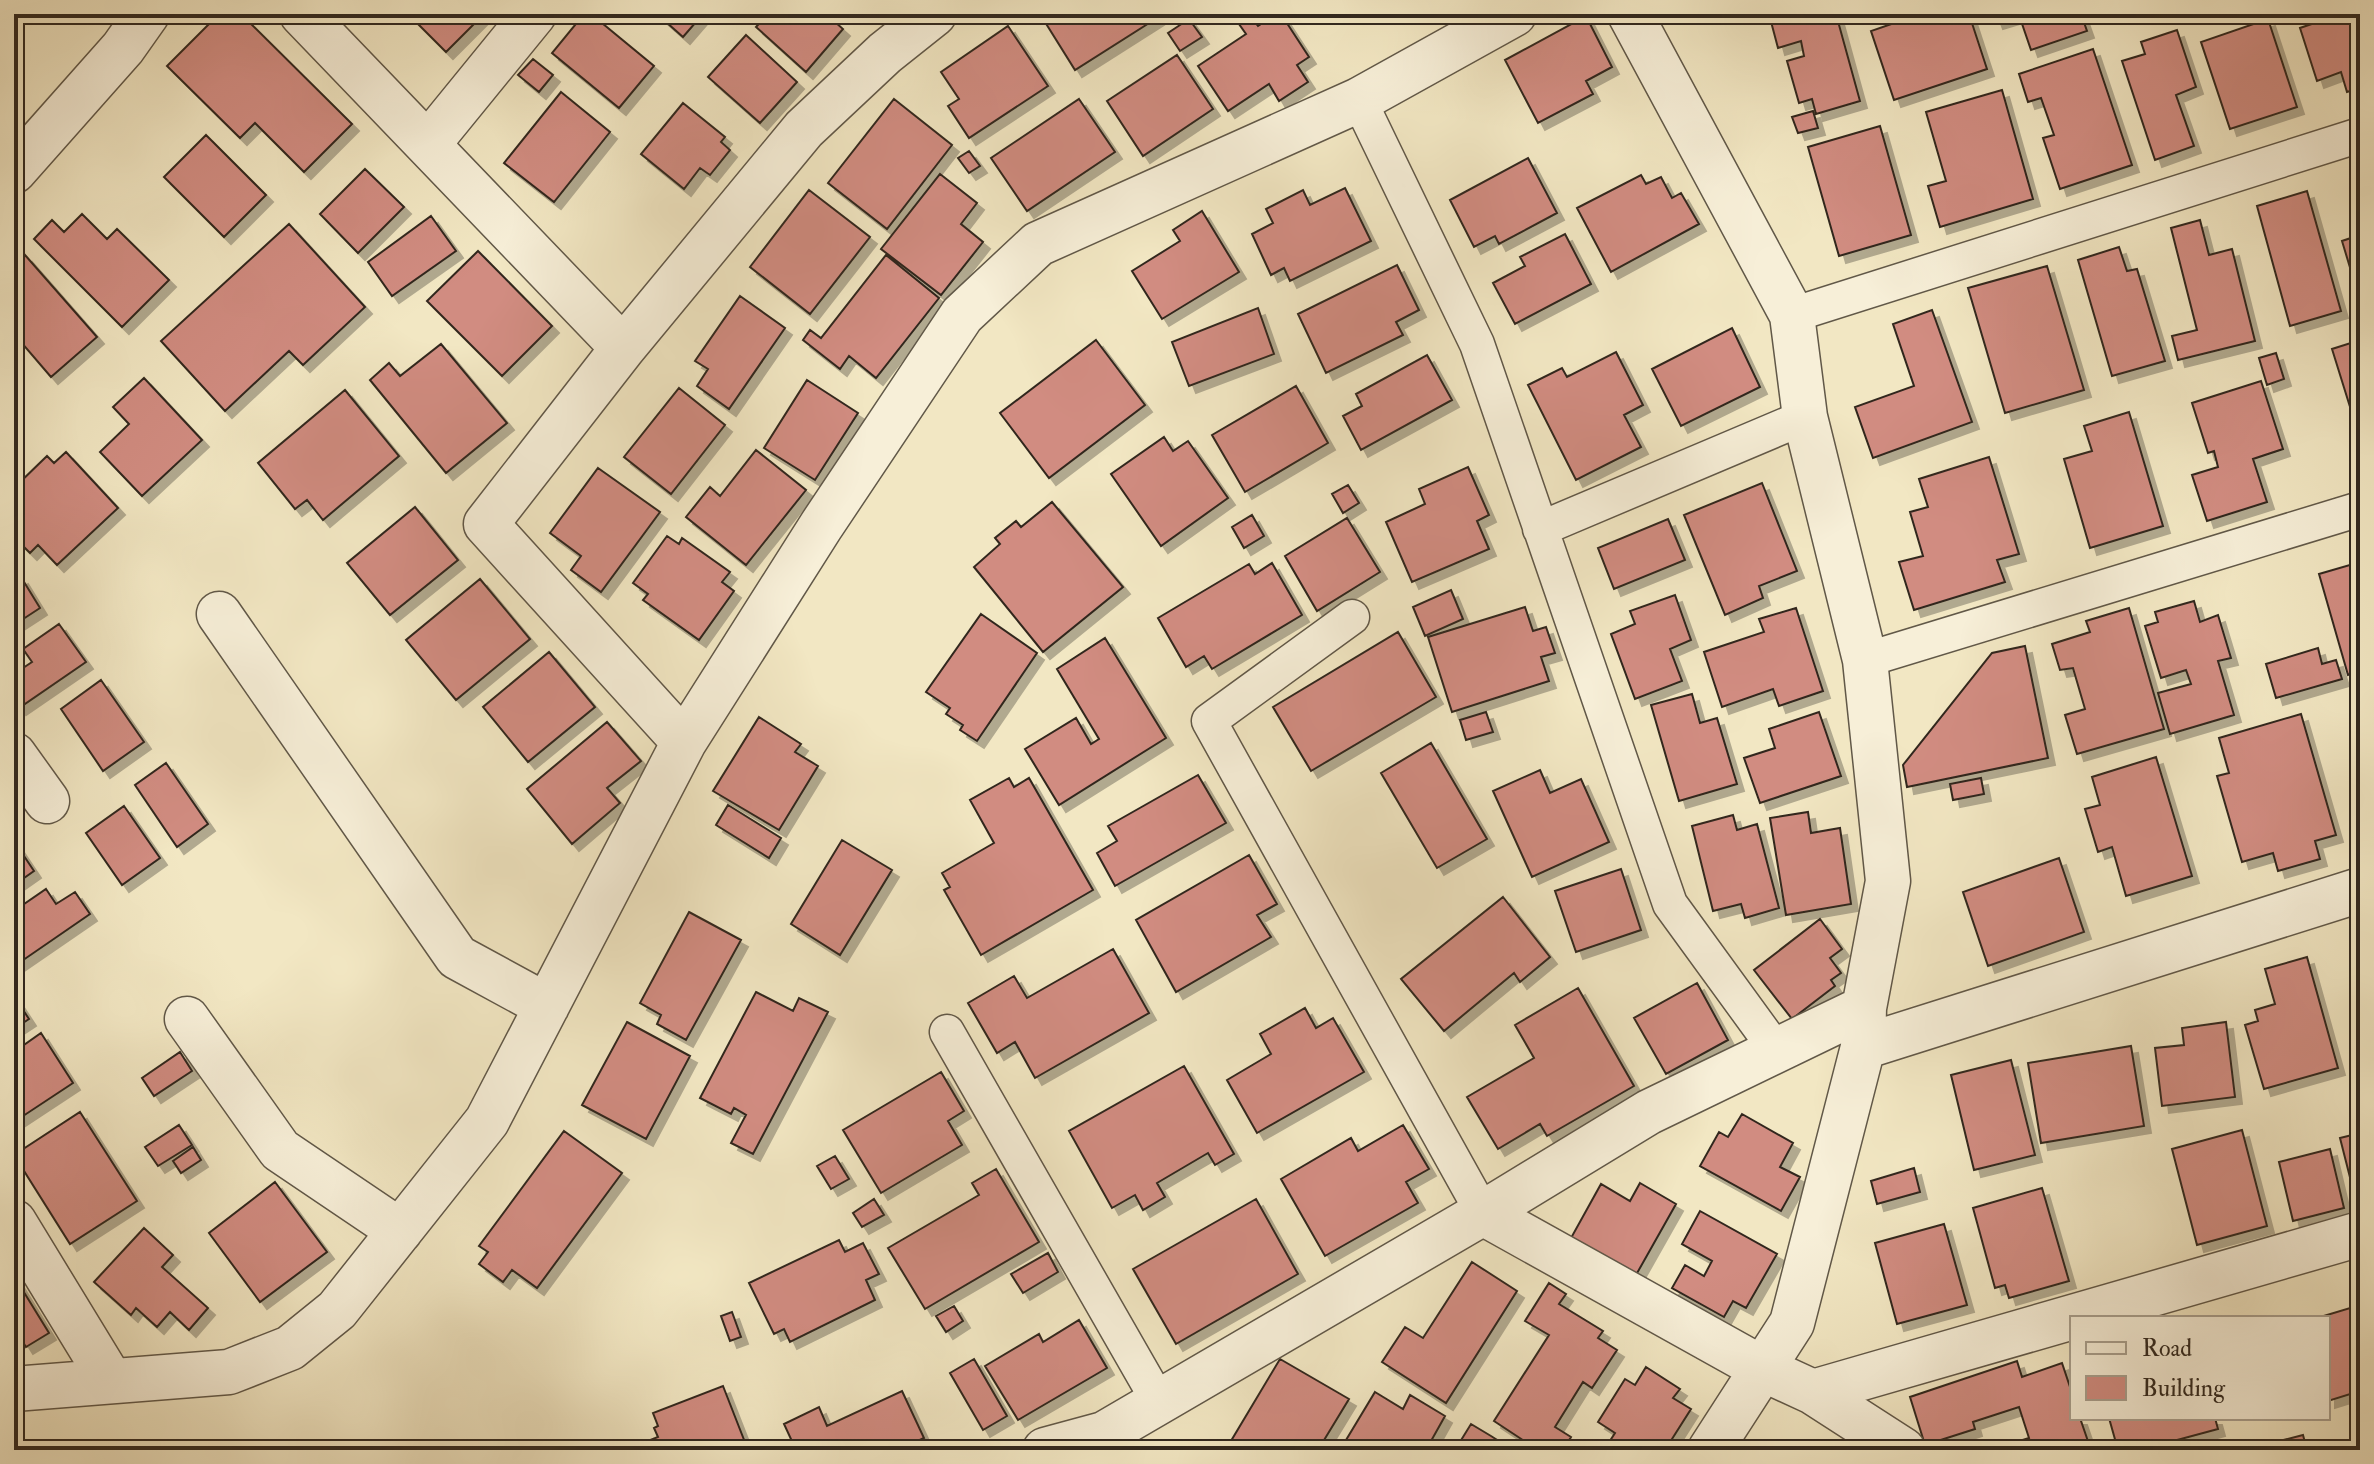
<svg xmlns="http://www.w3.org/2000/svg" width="2374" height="1464" font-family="'IM FELL Double Pica',serif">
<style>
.building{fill:#d18c81;stroke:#31281f;stroke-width:2;filter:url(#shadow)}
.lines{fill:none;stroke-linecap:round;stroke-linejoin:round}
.service-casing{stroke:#615848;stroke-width:37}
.minor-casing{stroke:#615848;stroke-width:47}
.service{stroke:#f7efd8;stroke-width:34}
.minor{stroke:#f7efd8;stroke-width:44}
</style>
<defs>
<filter id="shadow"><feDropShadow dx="7" dy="7" stdDeviation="0" flood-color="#0004"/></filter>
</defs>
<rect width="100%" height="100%" fill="#f2e7c3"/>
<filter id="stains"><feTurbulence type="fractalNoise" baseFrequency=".0025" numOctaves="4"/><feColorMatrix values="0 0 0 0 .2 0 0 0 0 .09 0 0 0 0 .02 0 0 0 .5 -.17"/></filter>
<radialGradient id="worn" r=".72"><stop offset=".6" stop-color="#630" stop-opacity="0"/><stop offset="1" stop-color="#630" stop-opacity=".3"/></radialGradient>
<path class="building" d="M219,14H241L352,124L304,172L255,123L240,138L167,66Z
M408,14H484L446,52Z
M584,14H591L654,66L619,108L552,53Z
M657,14H703L683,37Z
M768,14H826L843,29L806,72L756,27Z
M1040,14H1154L1157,18L1075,70Z
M1277,14H1281L1309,57L1297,65L1308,82L1279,101L1269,84L1228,111L1198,66L1246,34L1239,24L1251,17L1258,26Z
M1769,14H1836L1860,101L1816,114L1812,99L1799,103L1787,61L1804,56L1801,41L1778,48Z
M1898,14H1969L1987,69L1894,100L1871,31L1900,21Z
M1993,14H2081L2087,31L2031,50L2019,15L1996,22Z
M2341,14H2360V88L2347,92L2341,72L2317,81L2300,28Z
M1586,16L1612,67L1586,81L1593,94L1538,123L1505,60Z
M1189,19L1202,37L1180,51L1168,33Z
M2268,19L2297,107L2230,129L2201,42Z
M1008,26L1048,86L969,138L948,106L959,99L941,72Z
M2177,30L2196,87L2176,95L2194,146L2155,160L2122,61L2145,54L2141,42Z
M746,35L797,82L760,123L708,77Z
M2093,49L2132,165L2060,189L2043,138L2054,135L2041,98L2028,102L2019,74Z
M1177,55L1213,109L1143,156L1107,101Z
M533,59L553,75L539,92L518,75Z
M2002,90L2033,199L1940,227L1928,186L1946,181L1926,112Z
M561,92L610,132L554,202L504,163Z
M894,99L952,145L887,229L828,183Z
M1079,99L1115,152L1027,211L991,158Z
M683,103L725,137L721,142L730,150L710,175L700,168L684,189L641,154Z
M1813,111L1818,128L1798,133L1792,117Z
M1880,126L1911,235L1839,256L1808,147Z
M206,135L266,195L224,237L164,177Z
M969,151L980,166L969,173L958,158Z
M1528,158L1557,213L1499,244L1495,236L1474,247L1450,200Z
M365,169L404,207L358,253L320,214Z
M940,174L977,203L961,224L983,242L941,295L881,249Z
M1641,175L1646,184L1661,177L1672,198L1681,193L1699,224L1611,272L1577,208Z
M1345,188L1371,241L1290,281L1284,268L1271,275L1252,234L1273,223L1266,209L1303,190L1310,205Z
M809,190L870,237L810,314L750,267Z
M2307,191L2341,311L2290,326L2257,206Z
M1202,211L1239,272L1162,319L1132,271L1180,241L1173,230Z
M82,214L107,239L117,229L169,280L122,327L34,239L52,220L64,232Z
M431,216L456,251L392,296L368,262Z
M2200,220L2209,255L2232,249L2255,341L2178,360L2172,336L2197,330L2171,228Z
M289,224L365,307L303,365L289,351L225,411L161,341Z
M1565,234L1591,284L1515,324L1493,283L1525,266L1520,257Z
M2360,235V294H2358L2342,241Z
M2119,247L2127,271L2137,269L2165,361L2112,376L2078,260Z
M478,251L552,326L502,376L427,301Z
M25,255L97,337L51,377L14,334V265Z
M886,255L939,298L876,378L849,356L840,369L803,340L810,330L821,338Z
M1397,265L1419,310L1396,322L1403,335L1326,373L1298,314Z
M2047,266L2084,390L2005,413L1968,288Z
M740,296L785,328L729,409L697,386L708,369L695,361Z
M1258,308L1274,354L1189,386L1172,342Z
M1932,310L1972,422L1873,458L1855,407L1914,386L1893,324Z
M1732,328L1760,387L1681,426L1652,369Z
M1096,340L1145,405L1049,478L1000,413Z
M2360,340V439L2332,349Z
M441,344L507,423L446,473L370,380L389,363L400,376Z
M1616,352L1643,405L1624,415L1641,447L1576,480L1528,385L1562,368L1567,377Z
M2276,353L2284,379L2267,385L2259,358Z
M1427,355L1452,400L1361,450L1343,416L1362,406L1356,394Z
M144,378L202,440L142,496L100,452L129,424L113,407Z
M807,380L858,413L815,480L764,448Z
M2261,381L2283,449L2253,459L2267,502L2207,521L2192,475L2218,467L2214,451L2208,453L2192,403Z
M1296,386L1328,443L1245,492L1212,435Z
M679,388L725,425L671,494L624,457Z
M345,390L399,456L323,520L307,500L295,509L258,463Z
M2129,412L2163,526L2090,548L2064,459L2092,451L2084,426Z
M1164,437L1173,451L1188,441L1228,498L1161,546L1111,474Z
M756,450L806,490L746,565L686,517L710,487L720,496Z
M66,452L118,508L57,565L38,545L30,553L14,537V488L47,456L54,463Z
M1989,457L2019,554L1997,560L2005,582L1914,610L1899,562L1923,556L1910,512L1928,507L1919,479Z
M1468,467L1489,515L1477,521L1489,549L1412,582L1386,522L1425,504L1419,489Z
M598,468L660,512L601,592L571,570L581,556L550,533Z
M1762,483L1797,571L1759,586L1763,598L1725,615L1684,515Z
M1348,485L1359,503L1343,513L1332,494Z
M1052,502L1123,587L1043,652L974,567L1000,544L995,538L1016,521L1021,527Z
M415,507L458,560L390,615L347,563Z
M1252,515L1264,536L1244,548L1232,527Z
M1347,518L1380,572L1317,611L1285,556Z
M1668,519L1685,560L1614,589L1598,548Z
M667,536L679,544L682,538L730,572L722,582L734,591L699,640L643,600L648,594L633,583Z
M2360,562V671L2348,675L2319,574Z
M1272,563L1302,615L1212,669L1204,656L1186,667L1158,618L1249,564L1255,574Z
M21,577L40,608L14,625V581Z
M480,579L530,639L456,700L406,640Z
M1451,590L1463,619L1425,636L1413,607Z
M1675,595L1691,640L1670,649L1682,681L1635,699L1611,634L1635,624L1630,611Z
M2194,601L2200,622L2218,615L2231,658L2218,661L2234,715L2170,734L2158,693L2191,684L2186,670L2161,678L2145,626L2158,622L2155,612Z
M1525,607L1533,631L1546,627L1555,653L1541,657L1549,681L1452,712L1428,637Z
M1796,608L1823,691L1779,706L1773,689L1722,707L1704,652L1764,632L1759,619Z
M2129,608L2164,729L2077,754L2065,715L2085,709L2073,668L2060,670L2052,644L2090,632L2086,621Z
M981,614L1037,653L977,741L960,730L963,725L946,714L950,708L926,692Z
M59,624L86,662L19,708L14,701V674L32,662L23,649Z
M1398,632L1436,697L1311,771L1273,707Z
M1105,638L1166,738L1059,805L1025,749L1076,718L1091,744L1099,739L1057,669Z
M2025,646L2048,758L1907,787L1903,765L1992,653Z
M2318,648L2322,664L2336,660L2342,679L2276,698L2266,664Z
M549,652L595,707L528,762L483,707Z
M101,680L144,742L103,771L61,709Z
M1692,694L1700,723L1717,718L1737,784L1679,801L1651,705Z
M1486,712L1493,732L1466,740L1460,720Z
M1819,712L1841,776L1760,803L1744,758L1775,748L1769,729Z
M2301,714L2336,835L2315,841L2320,859L2278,871L2273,853L2242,862L2217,776L2229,773L2219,738Z
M759,717L801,744L795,752L818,766L779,830L713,791Z
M607,722L641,761L607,788L620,803L572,844L527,789Z
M1431,743L1487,839L1437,868L1381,773Z
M2156,757L2192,876L2126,896L2112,847L2098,852L2085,809L2100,805L2092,777Z
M166,763L208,824L177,847L135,785Z
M1540,770L1550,793L1581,779L1609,842L1532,877L1493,791Z
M1198,775L1226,823L1115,886L1097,853L1117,841L1108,826Z
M1009,778L1014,787L1029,778L1093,890L981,955L944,890L950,887L942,873L994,843L970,800Z
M1981,778L1984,794L1953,800L1950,784Z
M728,805L781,838L769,858L716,825Z
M124,806L160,858L122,885L86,833Z
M1808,812L1811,833L1840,828L1851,904L1786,915L1770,818Z
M1733,815L1737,830L1757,824L1779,908L1745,918L1741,904L1713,911L1692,826Z
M842,840L892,870L840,955L791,924Z
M14,841L34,871L14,885Z
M1249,855L1277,904L1257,915L1271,937L1176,992L1136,920Z
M2059,858L2084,932L1988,966L1963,892Z
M1621,869L1641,930L1576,952L1555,891Z
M46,889L56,904L75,892L90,914L16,965L14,911Z
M1503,897L1550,957L1520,982L1514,973L1444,1031L1401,979Z
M689,912L741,940L686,1040L657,1024L661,1015L640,1003Z
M1820,919L1842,949L1830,958L1841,973L1831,980L1835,986L1792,1019L1754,970Z
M1113,949L1149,1013L1035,1078L1015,1042L997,1053L968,1003L1014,976L1027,998Z
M2307,957L2338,1068L2264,1089L2245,1025L2258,1021L2255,1010L2275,1004L2265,969Z
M1697,983L1728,1040L1666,1074L1634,1018Z
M1578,988L1634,1086L1547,1136L1540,1124L1498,1149L1467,1097L1534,1058L1515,1025Z
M756,992L793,1011L799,998L828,1012L753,1154L731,1143L746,1115L734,1108L731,1114L700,1098Z
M14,996L29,1019L14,1029Z
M1305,1008L1316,1028L1333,1018L1364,1072L1257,1133L1227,1080L1271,1054L1260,1034Z
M2360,1012V1050L2352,1014Z
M627,1022L690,1056L646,1139L582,1105Z
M2226,1022L2235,1097L2162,1106L2155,1048L2184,1045L2182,1028Z
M41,1033L73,1083L14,1122V1052Z
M2131,1046L2144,1126L2041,1143L2028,1063Z
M180,1052L192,1071L154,1096L142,1078Z
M2011,1060L2035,1155L1974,1170L1951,1075Z
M1184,1066L1234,1154L1215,1165L1208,1153L1157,1183L1165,1197L1143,1210L1135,1195L1112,1208L1069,1131Z
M941,1072L964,1111L948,1121L962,1145L881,1193L843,1130Z
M80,1112L137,1201L70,1244L14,1155Z
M1742,1114L1793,1143L1780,1167L1800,1177L1781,1211L1700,1166L1719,1132L1728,1137Z
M179,1125L192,1145L158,1166L145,1147Z
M1403,1125L1429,1169L1406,1182L1418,1203L1325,1256L1281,1179L1351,1138L1358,1151Z
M2242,1130L2267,1226L2197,1245L2172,1149Z
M564,1131L622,1173L537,1288L512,1270L503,1282L479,1264L488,1252L479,1246Z
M2360,1133V1200L2356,1201L2340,1138Z
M193,1147L201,1160L181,1173L173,1161Z
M2330,1149L2344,1208L2293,1221L2279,1162Z
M835,1156L849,1179L831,1189L817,1166Z
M1914,1168L1920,1192L1877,1204L1871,1181Z
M996,1169L1039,1242L925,1309L888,1248L979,1195L972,1183Z
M275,1182L327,1252L260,1302L209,1233Z
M1640,1183L1676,1204L1636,1275L1571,1238L1601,1184L1630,1201Z
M2042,1188L2069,1281L2009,1298L2005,1285L1995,1288L1973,1208Z
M874,1199L884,1215L862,1227L853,1213Z
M1256,1199L1298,1274L1176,1344L1133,1269Z
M1700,1211L1777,1254L1746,1308L1733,1301L1724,1317L1672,1288L1685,1265L1704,1276L1712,1261L1682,1244Z
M1944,1224L1967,1305L1897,1324L1875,1243Z
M144,1228L173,1255L162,1267L208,1308L189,1330L170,1312L157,1327L136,1308L131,1315L94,1282Z
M839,1240L845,1252L863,1243L879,1274L866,1280L875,1300L790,1342L784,1329L774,1334L749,1283Z
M1048,1253L1058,1272L1023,1293L1011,1274Z
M1472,1262L1517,1291L1446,1403L1382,1362L1405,1327L1423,1338Z
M14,1276L49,1333L26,1347L21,1339L14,1343Z
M1549,1283L1566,1294L1559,1304L1603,1331L1598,1338L1617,1350L1592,1388L1583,1382L1555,1427L1571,1437L1563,1450H1538L1494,1421L1549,1335L1525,1321Z
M2360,1305V1391L2328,1401V1318H2317Z
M954,1306L963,1321L946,1332L936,1316Z
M732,1312L741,1337L730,1341L721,1316Z
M1079,1320L1107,1368L1018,1420L985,1366L1039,1334L1043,1342Z
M974,1359L1007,1416L983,1430L950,1373Z
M1280,1359L1349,1399L1318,1450H1235L1228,1446Z
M2017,1361L2022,1377L2062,1363L2072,1393V1418H2080L2091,1450H2009L2007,1445L2029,1438L2019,1407L1973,1422L1975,1429L1925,1445L1910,1397Z
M1646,1367L1680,1389L1673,1398L1691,1409L1665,1450H1604L1615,1433L1598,1422L1625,1379L1635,1385Z
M723,1386L748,1450H637L635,1446L658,1437L654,1428L658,1426L653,1413Z
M902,1391L924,1438L898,1450H796L784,1424L819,1407L827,1426Z
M1375,1392L1403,1409L1410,1395L1445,1416L1426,1450H1340Z
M2109,1418H2215L2218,1429L2140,1450H2118Z
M1471,1424L1491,1436L1513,1450H1455Z
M2303,1435L2307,1450H2245Z"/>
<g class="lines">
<g class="service-casing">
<path id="service" d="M1359,100L1477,344L1670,904L1777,1051
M1792,315L2360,135
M1540,529L1805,417
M1352,617L1209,721L1483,1213
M1865,660L2360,509
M947,1032L1159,1402"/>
</g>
<g class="minor-casing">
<path id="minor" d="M302,14L623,348
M1630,14L1792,315L1805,417L1865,660L1888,881L1864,1008L1863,1047L1792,1323L1710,1450
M428,144L534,14
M14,171L123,48L147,14
M219,614L457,957L547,1006
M684,742L486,524L623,348L804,129L885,53L934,14
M14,755L47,801
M187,1019L280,1150L400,1231
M1863,1047L2360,890
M1483,1213L1763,1369L1813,1392L1903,1450
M14,1222L111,1381
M14,1389L229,1372L290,1348L337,1310L487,1121L684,742L821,526L962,315L1038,244L1359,100L1514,14
M1813,1392L2360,1234
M1045,1450L1104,1434L1483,1213L1649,1112L1864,1008"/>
</g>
<use href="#service" class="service"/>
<use href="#minor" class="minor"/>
</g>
<rect width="2374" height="1464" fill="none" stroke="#f2e7c3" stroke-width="48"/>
<rect x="16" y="16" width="2342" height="1432" fill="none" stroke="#31281f" stroke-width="4"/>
<rect x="24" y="24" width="2326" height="1416" fill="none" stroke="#31281f" stroke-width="2"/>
<rect x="2070" y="1316" width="260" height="104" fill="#f7efd8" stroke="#a89f8e" stroke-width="2"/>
<rect x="2086" y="1342" width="40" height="12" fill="#f7efd8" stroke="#a89f8e" stroke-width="2"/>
<text x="2142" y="1356" font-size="24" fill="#31281f">Road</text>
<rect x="2086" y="1376" width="40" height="24" fill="#d18c81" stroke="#a89f8e" stroke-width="2"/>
<text x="2142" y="1396" font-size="24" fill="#31281f">Building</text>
<rect width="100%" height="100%" filter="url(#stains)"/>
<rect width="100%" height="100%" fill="url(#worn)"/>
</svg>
